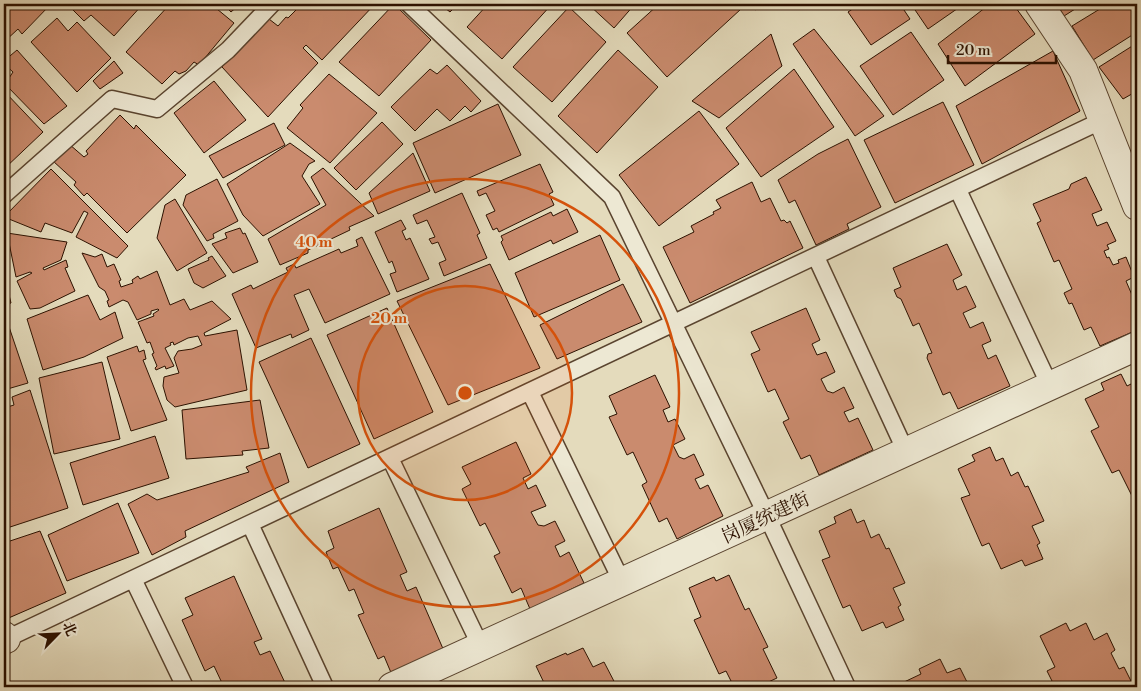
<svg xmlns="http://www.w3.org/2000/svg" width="1141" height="691" font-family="'Libre Bodoni','Noto Serif SC',serif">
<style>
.building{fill:#ca8b6e;stroke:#2c1100}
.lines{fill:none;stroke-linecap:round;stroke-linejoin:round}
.lane-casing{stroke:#5a442f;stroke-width:19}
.street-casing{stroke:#5a442f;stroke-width:30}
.lane{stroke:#ede8d3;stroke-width:16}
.street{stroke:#ede8d3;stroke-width:28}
.ring{fill:none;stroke:#d5520b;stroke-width:2.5}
.labels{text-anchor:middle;stroke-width:4;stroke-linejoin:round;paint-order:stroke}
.street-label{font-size:19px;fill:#2c1100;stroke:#ede8d3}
.centre{fill:#d5520b;stroke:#ede8d3;stroke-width:2.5}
.ring-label{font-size:15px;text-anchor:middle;font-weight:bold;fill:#d5520b;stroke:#ede8d3;stroke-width:4;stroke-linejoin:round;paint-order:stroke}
</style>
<rect width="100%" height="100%" fill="#e4dbbc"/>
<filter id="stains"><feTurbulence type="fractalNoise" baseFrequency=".004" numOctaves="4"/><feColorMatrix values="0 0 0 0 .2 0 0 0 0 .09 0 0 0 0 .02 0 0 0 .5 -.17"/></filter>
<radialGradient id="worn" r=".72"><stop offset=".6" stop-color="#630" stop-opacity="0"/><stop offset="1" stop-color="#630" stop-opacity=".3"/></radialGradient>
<path class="building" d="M4,4H49L50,5L22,34L18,29L4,42Z
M67,4H143L114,36L91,15L84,21Z
M170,4H211L234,23L199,65L194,62L186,71L179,74L175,71L162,84L126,52Z
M223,4H240L231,12Z
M302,4H375L322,60L306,45L303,48L318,63L268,117L222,67L269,19L278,26L286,17L288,18Z
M394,4L431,40L379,96L339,62Z
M440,4H458L450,12Z
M488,4H552L502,59L467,27Z
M588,4H635L614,28Z
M659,4H736L741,9L667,77L627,33Z
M750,4H763L755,10Z
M860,4H900L910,19L871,45L848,12Z
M911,4H964L928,29Z
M990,4H1013L1035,34L965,86L938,44Z
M1057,4H1083L1064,16Z
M1108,4H1137V32L1093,60L1072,26Z
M569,7L606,42L552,102L513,67Z
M57,18L68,31L77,22L111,58L77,92L31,42Z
M814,29L884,116L855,136L793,44Z
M911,32L944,80L893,115L860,66Z
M771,34L782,66L719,118L692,101Z
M1137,43V91L1123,99L1099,67Z
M17,50L67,106L44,124L5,84L13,72L4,64V61Z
M618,50L658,87L597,153L558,116Z
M1053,51L1080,111L982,164L956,106Z
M114,61L123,73L100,89L93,81Z
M447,65L481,101L471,112L465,106L450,121L437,109L415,131L391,107L430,69L437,74Z
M794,69L834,127L761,177L726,128Z
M329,74L377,113L330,163L287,128L303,108L300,105Z
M214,81L246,120L204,153L174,113Z
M4,91L43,132L4,169Z
M943,102L974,165L895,203L864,140Z
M498,104L521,155L435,193L413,143Z
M699,111L739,164L659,226L619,175Z
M120,115L134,129L136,125L186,175L127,233L87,193L84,196L74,185L76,182L53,161L69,144L84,157L88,154L86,151Z
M382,122L403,144L356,190L334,168Z
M274,123L285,145L223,178L209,156Z
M848,139L881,207L847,224L849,229L816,245L795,200L789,203L778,180L818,154Z
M290,143L315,161L309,164L302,176L320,204L263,236L243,215L227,184Z
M413,153L430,191L378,214L369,193Z
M540,164L553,192L549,194L554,205L499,232L497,228L493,230L486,215L495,211L486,193L479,196L477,191Z
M323,168L374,216L349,227L350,230L308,250V253L280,265L268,239L326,205L311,177Z
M51,169L128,246L117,258L76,237L88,213L84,211L72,233L45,223L41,232L4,217Z
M1086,177L1102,210L1092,214L1097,226L1107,222L1116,241L1107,245L1109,249L1104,251L1107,258L1109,257L1113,265L1119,263L1118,260L1126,257L1134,277L1126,281L1132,295L1136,293L1135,291L1137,290V330L1100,346L1091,327L1084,330L1072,303L1069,304L1064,293L1072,289L1059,260L1054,262L1037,223L1041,221L1033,204L1069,189L1071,184Z
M217,179L238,221L213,234L214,238L207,241L183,205L186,195Z
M752,182L761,202L770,198L781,221L784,220L787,223L790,221L803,248L690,303L663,247L694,232L691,226L714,214L713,212L721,208L716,200Z
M462,193L480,233L477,235L487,258L444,276L439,263L446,260L438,242L432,244L429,239L435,237L427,220L417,224L413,215Z
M175,199L207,253L177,271L157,238L165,205Z
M567,209L578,232L553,244L551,240L509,260L501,242L503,240L501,236L551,212L553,216Z
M401,220L406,229L402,231L406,240L410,238L429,279L397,292L390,274L396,272L392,261L389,263L375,232Z
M240,228L243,234L245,233L258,262L233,273L212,244L227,238L225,233Z
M7,233L67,242L61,260L43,268L44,270L66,260L68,267L65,268L75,291L40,308L30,309L17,281L32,273L30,272L16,277Z
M600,235L620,280L534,317L515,273Z
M362,237L390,294L325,323L309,289L294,295L309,330L292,338L291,334L256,348L232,294L251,285L253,289L288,272L286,268L294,264L296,268L339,249L341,253L358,246L356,240Z
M947,244L962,275L953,280L957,290L966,286L976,307L963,313L970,328L983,322L991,341L982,345L988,359L996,355L1010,386L958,409L950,392L943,395L927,358L928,354L932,353L919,323L913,326L901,299L897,297L894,290L901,287L893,268Z
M82,253L95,257L102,254L107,267L114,264L121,280L119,281L121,287L133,283L132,280L138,276L140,279L157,271L170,305L184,299L190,310L212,301L231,319L204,333L205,336L237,330L247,390L175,407L167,400L163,386L164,377L179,373L174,358L178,351L192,349L202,345L198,336L188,338L174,345L173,342L170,343L171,345L165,348L174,366L166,369L165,366L156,370L155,368L157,366L152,354L154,353L150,342L147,343L138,322L154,316L153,314L159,310L158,309L151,311V314L137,320L128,302L123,300L109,307L107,301L109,300L105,291L99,287Z
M212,256L226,276L203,288L194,283L188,269L209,260L208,258Z
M490,264L540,368L448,405L397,301Z
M623,284L642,322L557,359L540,325Z
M4,295H9L11,303L4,305Z
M88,295L100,320L115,312L123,338L84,357L43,370L27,319Z
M387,308L433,412L374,439L327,335Z
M806,308L820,340L812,344L817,355L826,352L835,372L821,379L827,391L833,393L844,387L854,408L844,412L849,422L858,418L873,450L819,475L810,455L801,459L783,422L789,419L775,389L768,392L751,354L760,350L751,332Z
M4,312L28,383L4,390Z
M311,338L360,444L308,468L259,362Z
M137,346L139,352L144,350L146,359L143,360L167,420L131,431L107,357Z
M102,362L120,439L54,454L39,378Z
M1121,374L1127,386L1131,384L1137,396V496L1133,498L1119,470L1112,473L1091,431L1099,427L1085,399L1104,390L1101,383Z
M655,375L670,407L663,410L668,422L675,419L685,439L673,445L679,457L684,459L694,454L704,475L695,479L700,489L708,485L723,516L677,539L667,518L659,522L642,485L647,482L633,452L627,455L609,417L617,414L609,396Z
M30,390L68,508L4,529V408L14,405L12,397Z
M260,400L269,448L242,451L243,455L186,459L182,410Z
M155,436L169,478L83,505L70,463Z
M516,442L531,474L523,478L528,489L536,485L546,506L531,512L538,525L544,526L555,521L565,541L555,546L560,557L569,552L584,583L530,609L521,588L512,593L494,556L500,553L485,523L480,526L462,489L471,484L462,467Z
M990,447L996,461L1003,458L1011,476L1018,472L1025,487L1028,486L1044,521L1032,526L1040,543L1037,545L1043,559L1025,566L1022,560L1001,569L989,543L982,546L961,498L970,495L958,469L975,461L972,455Z
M280,453L289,482L185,531L186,537L152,555L128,504L147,494L157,500L249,472L246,467Z
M118,503L139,553L67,581L48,535Z
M379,508L407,572L400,575L407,591L416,587L444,651L392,675L384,656L378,659L358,615L364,613L354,589L349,591L338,567L333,569L326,552L334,548L328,531Z
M851,509L857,523L864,520L871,538L879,534L886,549L889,548L905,583L893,588L901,605L898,607L904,620L886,628L883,622L862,631L850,605L843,608L822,560L830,557L819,531L836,523L834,517Z
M40,531L66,593L4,620V543Z
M729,575L745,610L749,608L768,647L763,649L777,678L764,684L766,687H734L726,671L719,674L694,620L701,617L689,588L714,577L716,581Z
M234,576L262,639L254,642L260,655L270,651L287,687H213L222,683L214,666L205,671L182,620L193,615L185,598Z
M1066,623L1070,631L1086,623L1094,640L1107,633L1115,650L1111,653L1119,669L1124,667L1132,683L1123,687H1055L1047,671L1055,667L1040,636Z
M583,648L593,667L604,662L617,687H546L536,666L566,653L567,655Z
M940,659L947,673L960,668L969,686L904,687L902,683L921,674L919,669Z"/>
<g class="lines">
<g class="lane-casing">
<path id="lane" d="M409,4L612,197L767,516L847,687
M958,190L1050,386
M4,195L112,99L157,109L228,50L272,4
M816,257L906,452
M530,392L622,582
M390,458L481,647
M250,524L325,687
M133,579L185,687
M6,639L1103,120"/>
</g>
<g class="street-casing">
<path id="street" d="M1039,4L1083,70L1137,206
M4,636L6,639
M392,687L1137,346"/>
</g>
<use href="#lane" class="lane"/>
<use href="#street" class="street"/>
</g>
<circle cx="465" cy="393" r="107" fill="#d5520b" fill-opacity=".12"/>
<g class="ring">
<circle cx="465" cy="393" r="107"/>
<circle cx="465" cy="393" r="214"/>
</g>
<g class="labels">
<g class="street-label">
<text transform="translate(765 517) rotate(-25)" y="7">岗厦统建街</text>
</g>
</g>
<circle cx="465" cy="393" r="8" class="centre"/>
<g class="ring-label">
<text x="314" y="247">40 m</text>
<text x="389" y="323">20 m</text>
</g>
<rect width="1141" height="691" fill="none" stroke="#e4dbbc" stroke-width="20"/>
<rect x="5" y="5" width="1131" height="681" fill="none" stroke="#2c1100" stroke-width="2.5"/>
<rect x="10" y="10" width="1121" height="671" fill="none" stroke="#2c1100"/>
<g transform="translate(58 634) rotate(66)" stroke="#ede8d3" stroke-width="4" paint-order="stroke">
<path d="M0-4L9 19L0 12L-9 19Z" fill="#2c1100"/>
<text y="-8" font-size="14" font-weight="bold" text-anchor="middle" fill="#2c1100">北</text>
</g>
<path d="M948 55v8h108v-8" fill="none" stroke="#2c1100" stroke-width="2.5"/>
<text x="956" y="55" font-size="15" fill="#2c1100" stroke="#ede8d3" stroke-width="4" paint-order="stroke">20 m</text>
<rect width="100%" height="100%" filter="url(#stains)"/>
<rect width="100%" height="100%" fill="url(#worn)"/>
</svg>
